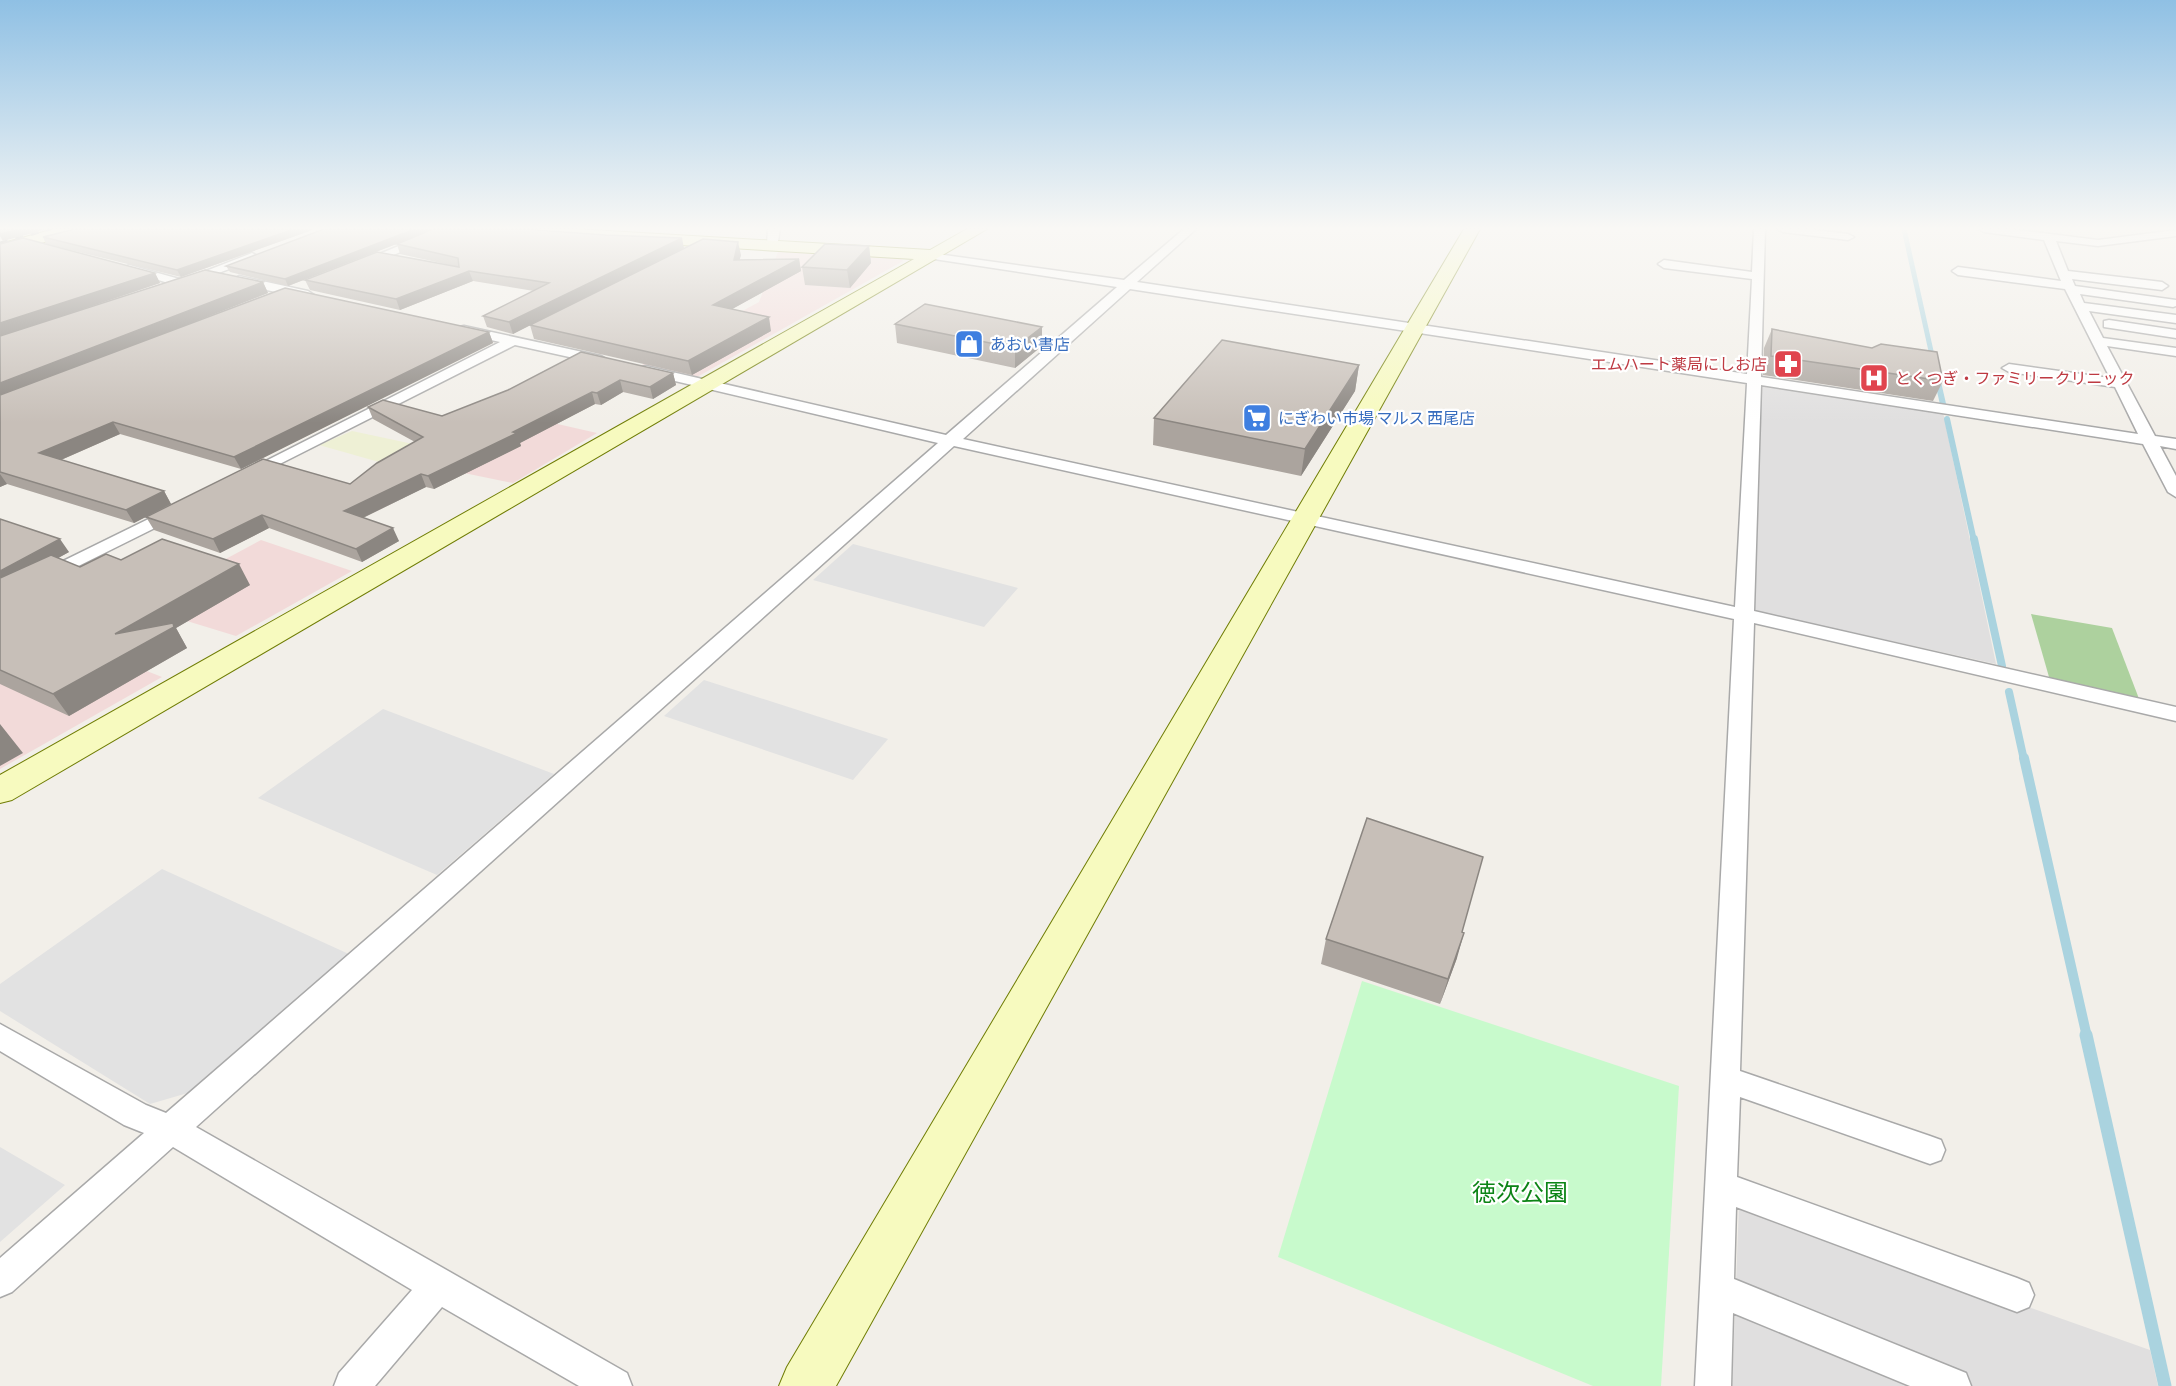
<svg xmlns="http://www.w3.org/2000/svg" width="2176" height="1386" font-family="'Sofia Sans Condensed','Noto Sans JP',sans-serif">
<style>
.residential{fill:#e0dfdf}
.commercial{fill:#f2dad9}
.farmland{fill:#eef0d5}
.forest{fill:#add19e}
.park{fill:#c8facc}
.parking{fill:#e2e2e2}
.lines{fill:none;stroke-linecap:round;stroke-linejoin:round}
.stream-far4{stroke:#aad3df;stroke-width:5}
.stream-far3{stroke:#aad3df;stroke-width:6}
.stream-far2{stroke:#aad3df;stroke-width:8}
.stream-far1{stroke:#aad3df;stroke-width:10}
.stream{stroke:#aad3df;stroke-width:13}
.street-casing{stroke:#a9a9a9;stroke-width:3}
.secondary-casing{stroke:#707d05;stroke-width:2}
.street{fill:#fff;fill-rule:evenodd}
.secondary{fill:#f7fabf;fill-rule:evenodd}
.rail{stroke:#707070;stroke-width:3;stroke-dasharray:8 8;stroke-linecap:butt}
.wall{fill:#aba49e}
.shaded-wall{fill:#8b8681}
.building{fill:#c7bfb8;stroke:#8b8681;stroke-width:1.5}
.labels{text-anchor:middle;stroke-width:4.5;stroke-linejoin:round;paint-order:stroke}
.far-shop-label{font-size:16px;fill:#366cbe;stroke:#fff;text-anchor:start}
.far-health-label{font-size:16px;fill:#be3a42;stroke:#fff;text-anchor:end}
.near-park-label{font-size:24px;fill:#0c8416;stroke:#fff}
</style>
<rect width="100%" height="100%" fill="#f2efe9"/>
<path class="residential" d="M1761,385L1943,412L1996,664L1751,610Z
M1739,1205L2150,1350L2158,1386H1732Z"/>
<path class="commercial" d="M778,252L901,258L903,261L697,377L642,365L759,302Z
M491,409L597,433L513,483L396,459Z
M261,540L352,571L236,636L138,606Z
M71,641L162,677L0,769V681Z"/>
<path class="farmland" d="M352,431L413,444L379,462L319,445Z"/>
<path class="forest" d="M2031,614L2112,628L2141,704L2051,684Z"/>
<path class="park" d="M1362,981L1679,1086L1661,1386H1593L1278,1257Z"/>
<path class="parking" d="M853,544L1018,588L984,627L813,580Z
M704,680L888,739L853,780L664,716Z
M383,709L554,774L437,875L258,798Z
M162,869L351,955L198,1090L150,1104L0,1011V984Z
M0,1147L65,1185L0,1242Z"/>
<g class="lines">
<path class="stream-far4" d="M1904,229L1933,360"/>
<path class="stream-far3" d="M1937,378L1943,404
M1947,419L1974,541"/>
<path class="stream-far2" d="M1974,539L2002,666
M2009,692L2024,760"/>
<path class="stream-far1" d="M2024,758L2087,1037"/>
<path class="stream" d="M2086,1035L2165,1386"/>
<g class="street-casing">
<path id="street" d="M440,229H455L365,267L355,264Z
M768,229H780L777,247L767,245Z
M1184,229H1196L1137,282L1747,374L1752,279L1664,268L1658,264L1664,260L1752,272L1754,229H1765L1761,377L2138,434L2115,387L2009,372L2002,368L2009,364L2110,378L2065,289L1958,275L1952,271L1958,267L2061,281L2044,240L1984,232L1979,229H2009L2098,240L2176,230V236L2098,246L2056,241L2068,271L2162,282L2168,286L2162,290L2072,279L2075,286L2176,300V306L2173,307L2080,294L2084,303L2176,315V323L2089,311L2103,338L2176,348V356L2107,346L2155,436L2176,439V449L2160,446L2176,476V497L2168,492L2143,444L1761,385L1754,611L2176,707V721L1754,623L1740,1071L1930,1136L1941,1140L1945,1150L1941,1160L1930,1164L1740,1097L1737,1177L2017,1278L2029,1283L2034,1295L2029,1307L2017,1312L1736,1207L1734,1279L1966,1373L1971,1386H1910L1733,1313L1731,1386H1695L1734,619L954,446L196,1127L627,1373L632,1386H579L442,1307L375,1386H334L339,1373L412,1290L173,1147L12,1292L0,1297V1258L144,1133L124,1125L0,1051V1024L146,1105L166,1113L938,443L641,373V367L646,366L946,435L1117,287L934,259L928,255L930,253L1124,280ZM1130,289L1747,383L1735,607L963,439Z
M1777,229H1808L1848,234L1854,237L1848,240L1783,232Z
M252,253L256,255V259L181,287L123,269L129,265L183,280Z
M239,276L308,291L314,295L308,299L235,283L233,280Z
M2109,320L2176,330V338L2104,327V321Z
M464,326L601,356L608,360L601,364L515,345L254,477L248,479L240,474L500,342L459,333V327Z
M175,506L181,507L184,511L181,515L0,605V592Z"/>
</g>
<g class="secondary-casing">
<path id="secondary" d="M54,229H80L78,233L0,254V244Z
M487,229H575L930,250L967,229H987L12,800L0,803V775L914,259L495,234Z
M1464,229H1480L836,1386H779L787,1367Z"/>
</g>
<use href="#street" class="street"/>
<use href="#secondary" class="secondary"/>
<path class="rail" d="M0,243L51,229"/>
</g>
<path class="wall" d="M315,229L181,277L46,244L43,237Z
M324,229L684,248L741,255L739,260L799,259L801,271L732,309L771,331L692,375L534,339L530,325L513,334L487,327L483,316L534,291L473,281L400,310L310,290L305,280L459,267L400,254L397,244L417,236L288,286L230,272L226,266Z
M0,244L155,273L160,283L81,310L263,282L268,293L164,333L489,332L493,343L241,469L120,434L61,460L164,491L171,504L134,523L7,484L0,487Z
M869,246L871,263L850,288L805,285L802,267Z
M895,324L1042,327V346L1015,368L897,343Z
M1772,329L1872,348L1943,381L1933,401L1763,375L1764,348Z
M1359,365L1355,391L1301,476L1153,445L1154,418Z
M673,373L676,385L653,399L623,392L601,405L595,404L520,443L521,446L434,489L426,487L363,518L399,541L362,562L269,528L220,553L154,530L146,517L350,484L415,442L373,419L368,407L442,416L508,390Z
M0,519L69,552L58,558L80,567L121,560L250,585L176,628L187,648L69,716L0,684Z
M1326,939L1457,958L1440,1004L1321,964Z"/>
<path class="shaded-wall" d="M20,229H47L3,241L0,236V234Z
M294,229H315L181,277L177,270Z
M415,229H435L288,286L285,279Z
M682,238L684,248L513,334L509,322Z
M738,242L741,255L736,273L734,260Z
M869,246L871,263L850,288L847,270Z
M799,259L801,271L716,318L713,305Z
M469,271L473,281L400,310L396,299Z
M155,273L160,283L0,337V323Z
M263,282L268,293L0,398V383Z
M769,317L771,331L692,375L688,361Z
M1042,327V346L1015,368V348Z
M489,332L493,343L241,469L234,457Z
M1359,365L1355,391L1301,476L1305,449Z
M673,373L676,385L653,399L650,387Z
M620,380L623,392L601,405L597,393Z
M592,392L595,404L520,443L521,446L434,489L428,476Z
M113,422L120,434L47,466L39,453Z
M0,474L7,484L0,487Z
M421,474L426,487L350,524L344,511Z
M164,491L171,504L134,523L126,510Z
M262,515L269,528L220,553L213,539Z
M393,528L399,541L362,562L356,549Z
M60,539L69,552L4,588L0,582V571Z
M239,564L250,585L176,628L187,648L69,716L53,694L115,634Z
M0,724L23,753L0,766Z
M1464,933L1457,958L1440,1004L1448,979Z"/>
<path class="building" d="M0,229H20L0,234Z
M75,229H294L177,270L43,237Z
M324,229H415L285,279L226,266Z
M433,229H522L606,235L682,238L509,322L483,316L549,283L469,271L396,299L305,280L377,252L459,267L458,258L397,244Z
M23,238L155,273L0,323V244Z
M703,239L738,242L734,260L799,259L713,305L769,317L688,361L530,325Z
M825,244L869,246L847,270L802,267Z
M205,270L263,282L0,383V336Z
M285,288L489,332L234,457L113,422L39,453L164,491L126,510L0,472V395Z
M925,304L1042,327L1015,348L895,324Z
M1772,329L1872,348L1881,344L1937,352L1943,381L1771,356Z
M1222,340L1359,365L1305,449L1154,418Z
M581,352L673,373L650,387L620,380L597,393L592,392L513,432L517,433L428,476L421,474L344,511L393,528L356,549L262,515L213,539L146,517L263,459L350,484L377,463L423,437L368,407L383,400L442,416L508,390Z
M0,519L60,539L0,571Z
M162,539L239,564L115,634L173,623L174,627L53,694L0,670V578L51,555L80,567L106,554L121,560Z
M1367,818L1483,857L1462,932L1464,933L1448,979L1326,939Z"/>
<linearGradient id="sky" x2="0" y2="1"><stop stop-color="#8fc0e4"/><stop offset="0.54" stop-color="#f9f8f5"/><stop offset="1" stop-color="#f9f8f5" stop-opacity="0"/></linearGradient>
<rect width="2176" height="423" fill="url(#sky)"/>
<defs>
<g id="shop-square" transform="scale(1.5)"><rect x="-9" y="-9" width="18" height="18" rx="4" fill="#3f7fe0" stroke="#fff"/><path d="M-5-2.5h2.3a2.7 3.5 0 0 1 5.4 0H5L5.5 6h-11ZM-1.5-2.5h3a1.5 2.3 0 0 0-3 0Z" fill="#fff"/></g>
<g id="pharmacy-square" transform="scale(1.5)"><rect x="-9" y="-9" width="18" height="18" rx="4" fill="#e0444e" stroke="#fff"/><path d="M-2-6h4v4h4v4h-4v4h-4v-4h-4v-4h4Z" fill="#fff"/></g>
<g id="hospital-square" transform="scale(1.5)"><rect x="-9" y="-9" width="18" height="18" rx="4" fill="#e0444e" stroke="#fff"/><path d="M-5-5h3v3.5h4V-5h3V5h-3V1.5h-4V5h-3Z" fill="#fff"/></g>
<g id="supermarket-square" transform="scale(1.5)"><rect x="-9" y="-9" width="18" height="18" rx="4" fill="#3f7fe0" stroke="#fff"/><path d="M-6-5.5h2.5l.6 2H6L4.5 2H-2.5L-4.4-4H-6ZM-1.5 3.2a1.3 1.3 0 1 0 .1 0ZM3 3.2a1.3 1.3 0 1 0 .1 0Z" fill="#fff"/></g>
</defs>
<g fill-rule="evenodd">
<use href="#shop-square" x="969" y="344"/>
<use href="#pharmacy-square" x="1788" y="364"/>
<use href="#hospital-square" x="1874" y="378"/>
<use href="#supermarket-square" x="1257" y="418"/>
</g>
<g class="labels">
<g class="far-shop-label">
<text x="990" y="350">あおい書店</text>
<text x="1278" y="424">にぎわい市場 マルス 西尾店</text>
</g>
<g class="far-health-label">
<text x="1767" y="370">エムハート薬局にしお店</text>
<text x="1895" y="384" text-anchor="start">とくつぎ・ファミリークリニック</text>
</g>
<g class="near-park-label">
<text x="1520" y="1201">徳次公園</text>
</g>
</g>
</svg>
